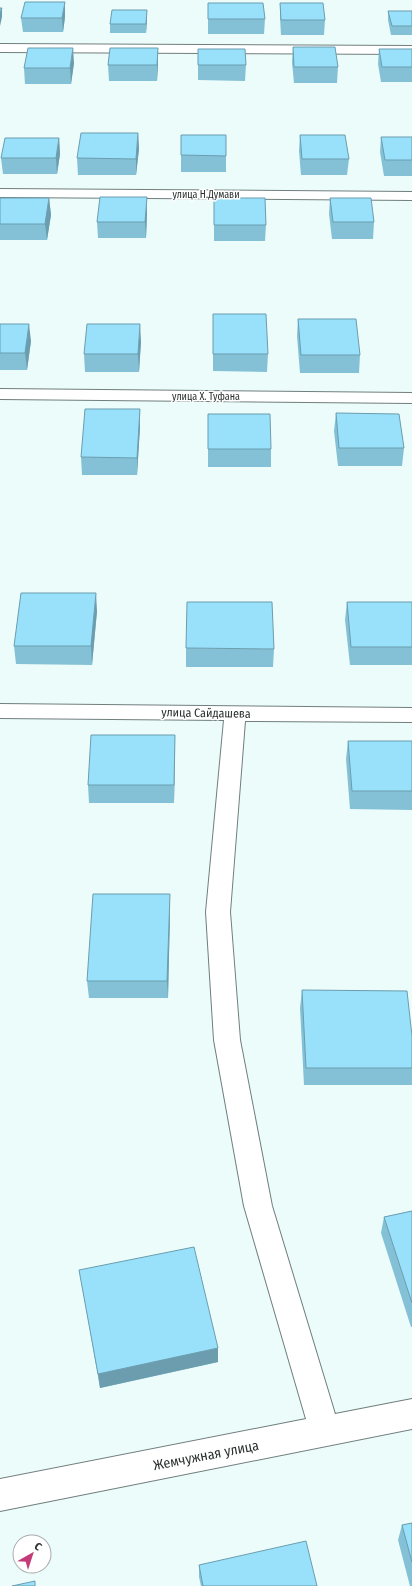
<svg xmlns="http://www.w3.org/2000/svg" width="412" height="1586" font-family="'Fira Sans Condensed',sans-serif">
<style>
.lines{fill:none;stroke-linecap:round;stroke-linejoin:round}
.minor-casing{stroke:#707e7d;stroke-width:2}
.minor{fill:#fff;fill-rule:evenodd}
.wall{fill:#84c1d7}
.shaded-wall{fill:#6b9daf}
.building{fill:#99e0fa;stroke:#6b9daf}
.labels{text-anchor:middle;stroke-width:3;stroke-linejoin:round;paint-order:stroke}
.far-street-label{font-size:10px;fill:#2a302f;stroke:#fff}
.street-label{font-size:12px;fill:#2a302f;stroke:#fff}
.near-street-label{font-size:14px;fill:#2a302f;stroke:#fff}
</style>
<rect width="100%" height="100%" fill="#ebfcfa"/>
<g class="lines">
<g class="minor-casing">
<path id="minor" d="M0,44L412,46V54L0,52Z
M0,189L412,192V200L0,197Z
M0,389L412,393V403L0,399Z
M0,704L412,708V722L245,721L230,912L240,1040L272,1206L335,1414L412,1399V1429L0,1511V1479L306,1419L244,1206L214,1040L206,912L224,720L0,718Z"/>
</g>
<use href="#minor" class="minor"/>
</g>
<path class="wall" d="M208,3L265,19L264,34H208Z
M280,3L325,20L324,35H281L280,18Z
M388,11H412V35H391L388,20Z
M65,17L63,32H23L21,18Z
M147,19L146,33H110V24Z
M293,47L338,67L337,83H294L292,62Z
M158,48V63L157,81H109L108,65Z
M198,49L246,65L245,81L198,80Z
M379,49H412V82H381L378,64Z
M74,63L71,84H25L24,68Z
M138,133L139,149L136,175H78L77,158Z
M226,135V172H181V155Z
M300,135L349,159L347,175H301L299,151Z
M381,137H412V176H384L380,152Z
M59,138L60,154L57,174H3L1,158Z
M0,198H49L51,215L47,240H0Z
M214,198L266,225L265,241H214Z
M330,198L374,222L373,239H332L329,214Z
M147,214L146,238H98L97,222Z
M213,314L268,354L267,372L213,371Z
M298,319L360,355L359,373H300L297,336Z
M0,324L31,341L27,370H0Z
M141,341L139,372H85L84,354Z
M140,409V427L137,475H82L81,457Z
M336,413L404,448L402,466H338L334,431Z
M208,414L271,449V467H208Z
M347,602H412V665H350L345,620Z
M97,611L92,665L16,664L14,646Z
M186,648L274,649L273,667H186Z
M175,735L174,803H89L88,785Z
M348,741H412V810L350,809L346,759Z
M170,912L168,998H89L87,981Z
M302,990L412,1036V1085H304L300,1008Z
M412,1211V1327H411L381,1233L384,1217Z
M79,1270L218,1362L100,1388L82,1285Z
M412,1523V1586H410L398,1540L402,1525Z
M199,1565L317,1586H201L199,1577Z"/>
<path class="shaded-wall" d="M65,2V17L63,32L62,18Z
M2,8V17L0,26V14Z
M147,10V19L146,33V24Z
M73,48L74,63L71,84L70,68Z
M158,48V63L157,81V65Z
M138,133L139,149L136,175V159Z
M59,138L60,154L57,174L56,158Z
M147,197V214L146,238L145,222Z
M49,198L51,215L47,240L45,224Z
M29,324L31,341L27,370L25,353Z
M140,324L141,341L139,372L138,354Z
M140,409V427L137,475V458Z
M96,593L97,611L92,665L91,646Z
M175,735V754L174,803V785Z
M170,894V912L168,998L167,981Z
M218,1348V1362L100,1388L98,1374Z"/>
<path class="building" d="M25,2H65L62,18H21Z
M208,3H263L265,19H208Z
M280,3H323L325,20H281Z
M0,8H2L0,14Z
M112,10H147L146,24H110Z
M388,11H412V26H392Z
M293,47H335L338,67H294Z
M28,48H73L70,68H24Z
M110,48H158L157,65H108Z
M198,49H245L246,65H198Z
M379,49H412V67H382Z
M81,133H138L136,159L77,158Z
M181,135H226V156L181,155Z
M300,135H345L349,159H302Z
M381,137H412V160H385Z
M5,138H59L56,158H1Z
M100,197H147L145,222H97Z
M0,198H49L45,224H0Z
M214,198H265L266,225H214Z
M330,198H371L374,222H333Z
M213,314H266L268,354H213Z
M298,319H356L360,355H301Z
M0,324H29L25,353H0Z
M87,324H140L138,354H84Z
M85,409H140L137,458L81,457Z
M336,413L399,414L404,448H339Z
M208,414H270L271,449H208Z
M21,593H96L91,646H14Z
M187,602H272L274,649L186,648Z
M347,602H412V647H351Z
M91,735H175L174,785H88Z
M348,741H412V791H352Z
M93,894H170L167,981H87Z
M302,990L407,991L412,1036V1068H306Z
M412,1211V1303L384,1217Z
M194,1247L218,1348L98,1374L79,1270Z
M412,1523V1562L402,1525Z
M306,1541L317,1586H203L199,1565Z
M35,1581V1586H12Z"/>
<g class="labels">
<g class="far-street-label">
<text x="206" y="198">улица Н.Думави</text>
<text x="206" y="400">улица Х. Туфана</text>
</g>
<g class="street-label">
<text transform="translate(206 713) rotate(1)" y="4">улица Сайдашева</text>
</g>
<g class="near-street-label">
<text transform="translate(206 1455) rotate(-11)" y="5">Жемчужная улица</text>
</g>
</g>
<g transform="translate(32 1554) rotate(39)"><circle r="19" fill="#ffffff" stroke="#aaacac"/>
<path d="M0-3L7 15L0 10L-7 15Z" fill="#c33b78"/>
<text y="-6" font-size="11" font-weight="bold" text-anchor="middle" fill="#2a302f">С</text>
</g>
</svg>
